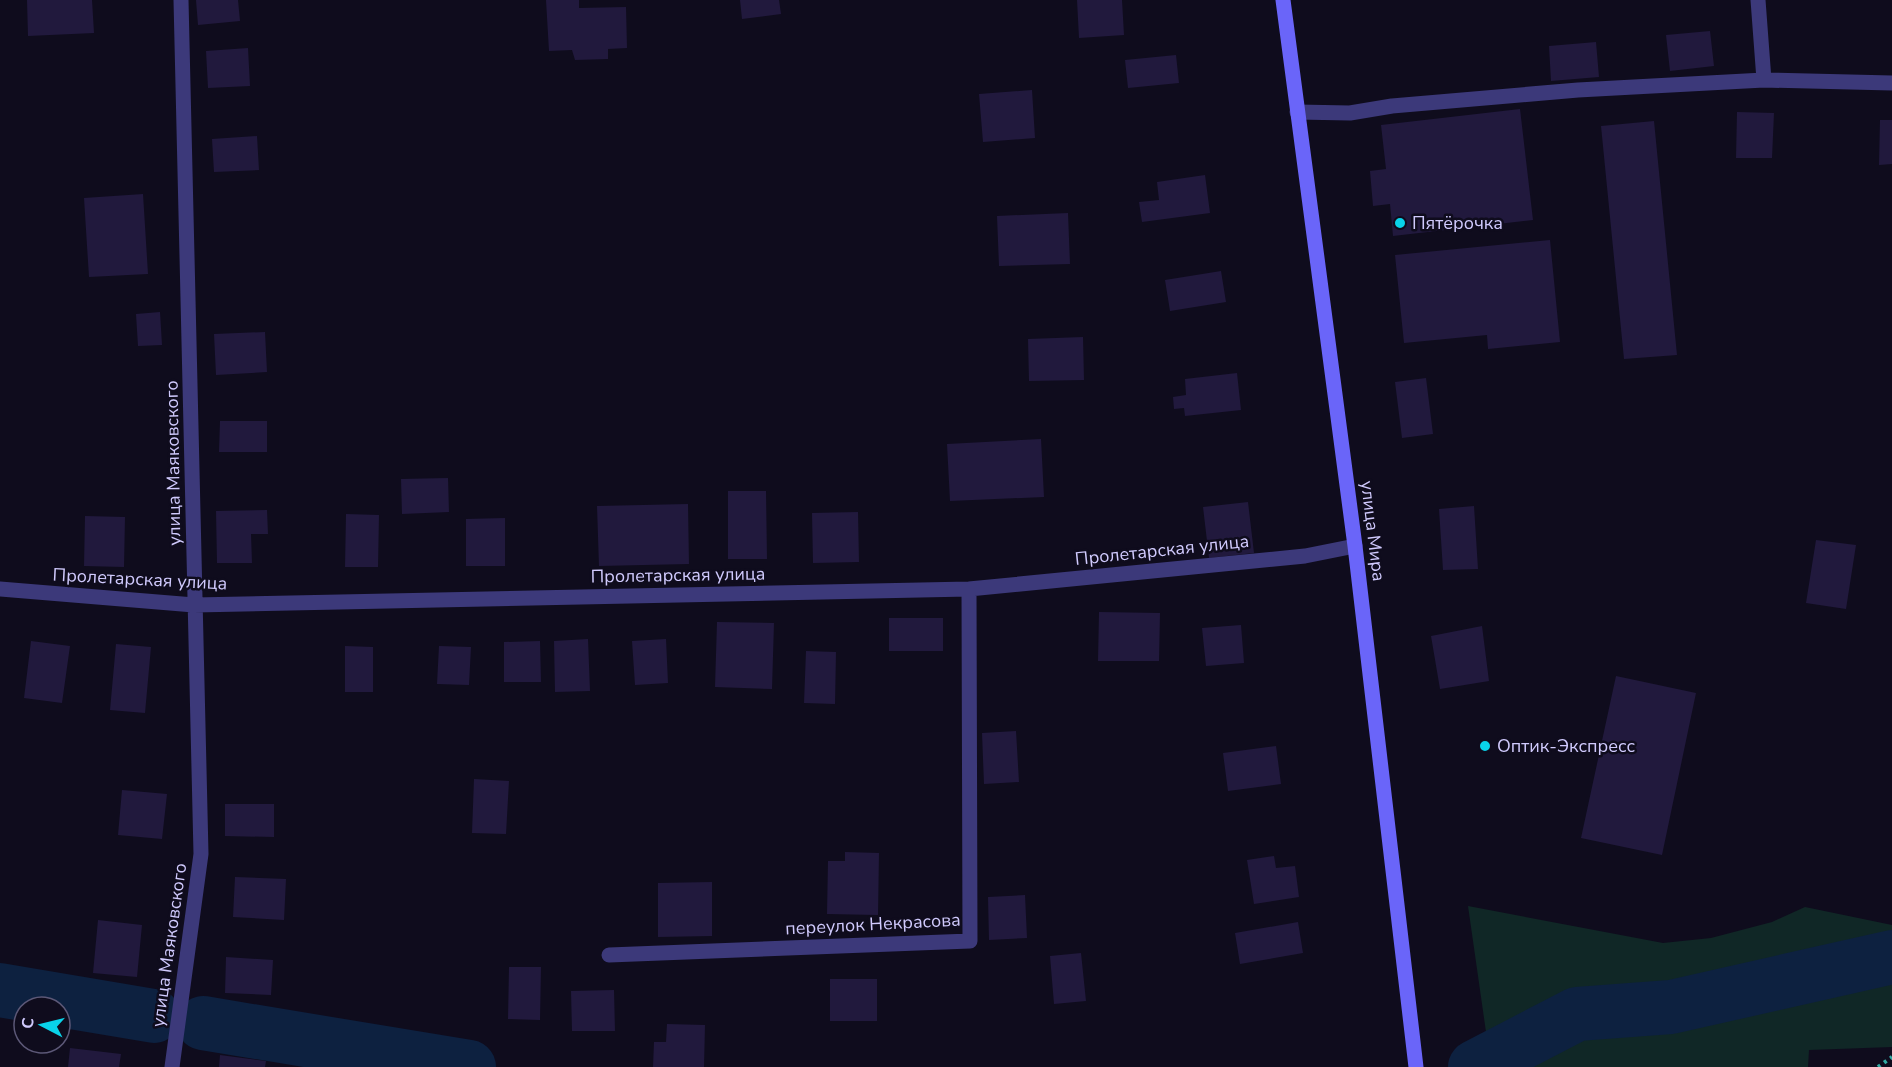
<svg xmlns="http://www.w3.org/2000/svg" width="1892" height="1067" font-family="'Nunito Sans',sans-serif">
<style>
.green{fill:#102726}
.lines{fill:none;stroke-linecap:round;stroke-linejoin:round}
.river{stroke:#0d2140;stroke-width:54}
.building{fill:#21193d}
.path{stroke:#32aaa3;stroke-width:4;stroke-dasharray:3 4.5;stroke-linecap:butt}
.street{stroke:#3c397a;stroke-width:15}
.secondary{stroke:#6a65f9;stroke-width:15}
.poi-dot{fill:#09d3ea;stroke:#0f0c1d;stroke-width:2}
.labels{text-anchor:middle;stroke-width:5;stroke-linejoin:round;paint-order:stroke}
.poi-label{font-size:18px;fill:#d0cafd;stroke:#0f0c1d;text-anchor:start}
.street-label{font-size:18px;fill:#d0cafd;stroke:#0f0c1d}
</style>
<rect width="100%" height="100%" fill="#0f0c1d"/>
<path class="green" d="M1468,906L1663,943L1711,938L1772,922L1805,907L1892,925V1047L1809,1050L1808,1067H1491Z"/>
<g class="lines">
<path class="river" d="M0,990L154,1016
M203,1023L469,1067
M1475,1067L1577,1014L1671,1007L1892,957"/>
</g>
<path class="building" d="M27,0H92L94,33L28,36Z
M196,0H238L240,21L198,25Z
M546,0H579V8L626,7L627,48L608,49V59L575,60L572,50L549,51Z
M740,0H779L781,14L742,19Z
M1077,0H1122L1124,35L1079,38Z
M1710,31L1714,66L1670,71L1666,35Z
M1596,42L1599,77L1551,81L1549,46Z
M248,48L250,86L208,88L206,51Z
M1176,55L1179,83L1128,88L1125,60Z
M1032,90L1035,138L983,142L979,94Z
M1520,109L1533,220L1393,236L1390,204L1373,206L1370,171L1386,169L1381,125Z
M1737,112L1774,113L1772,158H1736Z
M1880,120H1892V164L1879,165Z
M1654,121L1677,355L1624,359L1601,126Z
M257,136L259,170L214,172L212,139Z
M1205,175L1210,213L1142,222L1139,202L1159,200L1157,182Z
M143,194L148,274L89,277L84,198Z
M1068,213L1070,264L999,266L997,216Z
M1550,240L1560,342L1488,349L1487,335L1404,343L1395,255Z
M1221,271L1226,302L1170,311L1165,280Z
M160,312L162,345L138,346L136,314Z
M265,332L267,372L216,375L214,334Z
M1083,337L1084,380L1029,381L1028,339Z
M1237,373L1241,410L1185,416L1184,408L1174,409L1173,397L1186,395L1185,379Z
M1426,378L1433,434L1402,438L1395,382Z
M220,421H267V452H219Z
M1041,439L1044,497L950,501L947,444Z
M448,478L449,512L402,514L401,479Z
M728,491H766L767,559H728Z
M1248,502L1254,553L1209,558L1203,507Z
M688,504L689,564L599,566L597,506Z
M1474,506L1478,569L1443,570L1439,509Z
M267,510L268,534H251L252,563H217L216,511Z
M858,512L859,562L813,563L812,513Z
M346,514L379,515L378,567H345Z
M85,516L125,517L124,567L84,566Z
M505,518V566H466V519Z
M1816,540L1856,545L1846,609L1806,603Z
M1099,612L1160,613L1159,661H1098Z
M889,618H943V651H889Z
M717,622L774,623L772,689L715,687Z
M1241,625L1244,663L1206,666L1202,628Z
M1482,626L1489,681L1440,689L1431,636Z
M588,639L590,691L555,692L554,641Z
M666,639L668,683L635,685L632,641Z
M31,641L70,646L62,703L24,698Z
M540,641L541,682H504V642Z
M116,644L151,647L145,713L110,710Z
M345,646L373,647V692H345Z
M439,646L471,647L469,685L437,684Z
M806,651L836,652L835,704L804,703Z
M1616,676L1696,693L1662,855L1581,838Z
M1016,731L1019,782L984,784L982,733Z
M1276,746L1281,784L1228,791L1223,753Z
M474,779L509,781L506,834L472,833Z
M122,790L167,794L162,839L118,835Z
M225,804H274V837L225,836Z
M845,852L879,853L878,915L827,914L828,861H845Z
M1274,856L1276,868L1295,866L1299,897L1254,904L1247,860Z
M235,877L286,879L284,920L233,917Z
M712,882V936L658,937V883Z
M1025,895L1027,938L989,940L988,897Z
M98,920L142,925L137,977L93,973Z
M1298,922L1303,953L1240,964L1235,933Z
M1081,953L1086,1001L1054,1004L1050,956Z
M226,957L273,960L271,995L225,993Z
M509,967H541L540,1020L508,1019Z
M830,979H877V1021H830Z
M614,990L615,1031H572L571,991Z
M667,1024L705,1025L704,1067H653L654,1042H666Z
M70,1048L121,1054L119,1067H68Z
M220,1055L266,1061L265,1067H219Z"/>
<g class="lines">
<path class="path" d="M1878,1067L1892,1057"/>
<path class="street" d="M1758,0L1764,80
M1297,112L1350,113L1392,106L1578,90L1764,80L1892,83
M0,589L194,605L969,589L1305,556L1355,546
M609,955L970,941L969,589
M172,1067L201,854L181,0"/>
<path class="secondary" d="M1283,0L1355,546L1416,1067"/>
</g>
<g class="poi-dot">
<circle cx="1400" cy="223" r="6"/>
<circle cx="1485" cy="746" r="6"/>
</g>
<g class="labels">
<g class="poi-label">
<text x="1412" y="229">Пятёрочка</text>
<text x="1497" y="752">Оптик-Экспресс</text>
</g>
<g class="street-label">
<text transform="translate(173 463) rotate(-91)" y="6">улица Маяковского</text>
<text transform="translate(1373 531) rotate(83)" y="6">улица Мира</text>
<text transform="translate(1162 550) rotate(-6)" y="6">Пролетарская улица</text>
<text transform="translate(678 575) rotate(-1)" y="6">Пролетарская улица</text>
<text transform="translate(140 579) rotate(3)" y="6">Пролетарская улица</text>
<text transform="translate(873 924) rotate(-3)" y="6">переулок Некрасова</text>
<text transform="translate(169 945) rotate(-82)" y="6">улица Маяковского</text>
</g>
</g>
<g transform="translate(42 1025) rotate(277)"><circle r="28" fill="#0f0c1d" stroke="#5c5877" stroke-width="1.5"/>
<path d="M0-4.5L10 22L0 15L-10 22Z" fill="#09d3ea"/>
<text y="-9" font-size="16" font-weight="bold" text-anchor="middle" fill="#d0cafd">С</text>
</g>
</svg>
